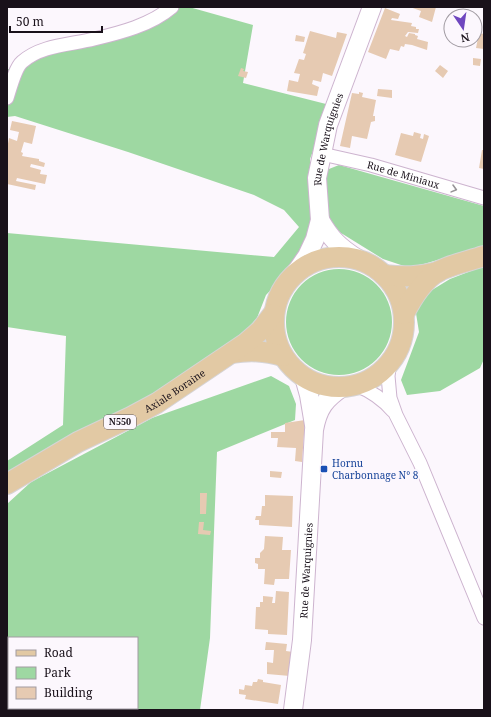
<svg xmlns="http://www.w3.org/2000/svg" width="491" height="717" font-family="'Noto Serif',serif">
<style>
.green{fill:#9ed8a2;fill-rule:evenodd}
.building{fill:#e6cab2}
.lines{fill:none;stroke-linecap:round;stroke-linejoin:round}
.street-casing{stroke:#cdb4cf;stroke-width:15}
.secondary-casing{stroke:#cdb4cf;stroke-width:20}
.primary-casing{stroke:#d6d4d6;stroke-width:22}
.street{stroke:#fff;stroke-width:13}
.secondary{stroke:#fff;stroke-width:18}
.primary{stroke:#e2c9a4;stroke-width:20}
.oneway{stroke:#989498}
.transit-dot{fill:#1a4fb4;stroke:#fcf7fd;stroke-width:1.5}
.labels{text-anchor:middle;stroke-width:4;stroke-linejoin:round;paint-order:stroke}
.shield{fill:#fcf7fd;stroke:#5d565e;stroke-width:1}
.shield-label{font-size:9px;font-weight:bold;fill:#19111a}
.street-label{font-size:10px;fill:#19111a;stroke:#fcf7fd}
.transit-label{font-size:10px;fill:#164399;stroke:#fcf7fd;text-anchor:start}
</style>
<rect width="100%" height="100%" fill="#fcf7fd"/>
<path class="green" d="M169,7H189L253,25L243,83L330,105L310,159L313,229L301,255L284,276L266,295L257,318L238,339L140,405L97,423L24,462L7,473V461L63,425L66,336L7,327V233L274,257L299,227L284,210L254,195L128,152L15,116L7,117V69H10L35,48L120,27Z
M339,165L484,206V246L424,264L407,267L383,259L341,233L323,213L325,172L329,169Z
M484,266V359L480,368L440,391L407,395L401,380L419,332L415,307L432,290L450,279Z
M286 322a53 53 0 1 1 106 0a53 53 0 1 1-106 0Z
M271,376L289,386L296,404L295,420L217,452L210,638L200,710H7V504L31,482L152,418ZM9,638H137V708H9Z"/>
<path class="building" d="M410,7H436L432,22L419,17L421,11Z
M385,8L400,14L398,19L392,18L391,20L412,23L411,26L416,27V29H419L418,33L408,32L405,36L407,37L409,33L415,34V35L418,36L417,39L428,42L427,50L412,45L405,44L404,47L401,46L399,51L390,49L386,59L368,52Z
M310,31L336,38L337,32L347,34L332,76L323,73L321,82L313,80L312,84L319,87L317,96L287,91L289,80L298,82L300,74L294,73L299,59L304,60L306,54L303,53Z
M479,33L484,34V49L476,48Z
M296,35L305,37L304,42L295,41Z
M473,58L481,59L480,66L473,65Z
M440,65L448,71L443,78L435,71Z
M241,68L244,69L243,71L248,72L246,78L238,76Z
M378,89L392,90V98L377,96Z
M359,92L363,93L362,97L376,100L373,116H375V121L371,122L367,139L352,136L350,148L340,146L352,93L359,94Z
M12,121L36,126L32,144L24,142L21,152L23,153L22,156L39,159V161L45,163L44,167L31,164L30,167L41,170L40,174L47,175L45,184L17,178L16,181L36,185L35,190L7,184V149L9,138L17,141L19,132L10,130Z
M414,132L421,134L420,138L423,139L424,134L429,136L421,162L395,155L401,133L413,136Z
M482,150H484V169L479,168Z
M305,420L302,462L295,461L296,448L277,447L278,438H271V432H285V423Z
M270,471L282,472L281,478L270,477Z
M200,493H207L206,514H200Z
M265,495L293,496L292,527L259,525V520H255L256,516H261L262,506H265Z
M199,522H204L203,530L211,531L210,535L198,534Z
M265,536L283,537L282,550H291L289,579H275L274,585L264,584L265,569H258V564L255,563V558H260V553L264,549Z
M276,591L289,592L287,635L268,634V630L255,629L256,607H260V602H263V596L273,597L272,603H275Z
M266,642L287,644L286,651L293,652L290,676L267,674V662L273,663L274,650H265Z
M258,679L263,680V682L281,685L278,704L245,699L246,695L239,694V689L244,690L245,685L252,686L253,682H257Z"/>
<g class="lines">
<g class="street-casing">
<g id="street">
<path d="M7,98C10,89 15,68 22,62C41,45 70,45 94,39C120,33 151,25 172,7"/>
<path id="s1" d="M322,154L371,165L484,198"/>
<path d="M390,362L388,376L390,398L396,415L420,463L484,618"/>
<path d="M356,385C371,391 382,398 393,411"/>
</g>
</g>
<g class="secondary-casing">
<g id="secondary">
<path d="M320,220C331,239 339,247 358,259"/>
<path id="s2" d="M296,272L307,256L315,239L320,220L317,178L328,125L372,7"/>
<path d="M304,377L309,395L314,425"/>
<path id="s3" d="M293,710L302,640L314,430C318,408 325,399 343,387"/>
</g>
</g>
<g class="primary-casing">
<g id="primary">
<circle cx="339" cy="322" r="65"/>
<path d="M384,275C404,277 419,277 438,272"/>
<path d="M404,314C412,298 423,280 439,271C453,264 469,261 484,256"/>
<path d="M232,353C251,350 264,351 283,356"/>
<path id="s4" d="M7,484L78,442L131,417L157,403L246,343L261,330L273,314"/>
</g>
</g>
<use href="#street" class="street"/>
<use href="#secondary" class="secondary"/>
<use href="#primary" class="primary"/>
</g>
<defs><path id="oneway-chevron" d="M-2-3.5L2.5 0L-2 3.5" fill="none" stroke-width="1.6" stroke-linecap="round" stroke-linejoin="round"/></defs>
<use class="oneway" href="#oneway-chevron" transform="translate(454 189) rotate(15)"/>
<rect class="transit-dot" x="320" y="465" width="8" height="8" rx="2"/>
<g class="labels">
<rect class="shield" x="104" y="415" width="32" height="14" rx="3"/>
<g class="shield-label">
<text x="120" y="425">N550</text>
</g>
<g class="street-label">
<text dy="4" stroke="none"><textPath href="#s2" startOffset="140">Rue de Warquignies</textPath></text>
<text dy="4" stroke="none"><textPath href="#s1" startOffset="84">Rue de Miniaux</textPath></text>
<text dy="4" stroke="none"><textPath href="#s4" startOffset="192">Axiale Boraine</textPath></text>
<text dy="4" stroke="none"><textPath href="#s3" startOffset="140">Rue de Warquignies</textPath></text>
</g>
<g class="transit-label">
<text x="332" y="467">Hornu<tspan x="332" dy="12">Charbonnage N° 8</tspan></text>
</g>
</g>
<rect width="491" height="717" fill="none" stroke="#19111a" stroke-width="16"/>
<rect x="8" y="637" width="130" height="72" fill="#fcf7fd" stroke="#a19ba2"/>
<rect x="16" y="650" width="20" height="6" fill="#e2c9a4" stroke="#a19ba2"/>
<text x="44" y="657" font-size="12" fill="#19111a">Road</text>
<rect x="16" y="667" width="20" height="12" fill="#9ed8a2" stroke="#a19ba2"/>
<text x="44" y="677" font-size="12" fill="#19111a">Park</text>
<rect x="16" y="687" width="20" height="12" fill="#e6cab2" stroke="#a19ba2"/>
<text x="44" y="697" font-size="12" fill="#19111a">Building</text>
<g transform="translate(463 28) rotate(167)"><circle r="19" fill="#fcf7fd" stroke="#a19ba2"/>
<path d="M0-3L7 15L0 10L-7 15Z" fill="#6f46bf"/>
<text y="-6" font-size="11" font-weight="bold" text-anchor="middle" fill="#19111a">N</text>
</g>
<path d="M10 26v6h92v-6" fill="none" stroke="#19111a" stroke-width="2"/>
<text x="16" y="26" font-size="12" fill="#19111a" stroke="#fcf7fd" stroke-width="3" paint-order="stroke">50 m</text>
</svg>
